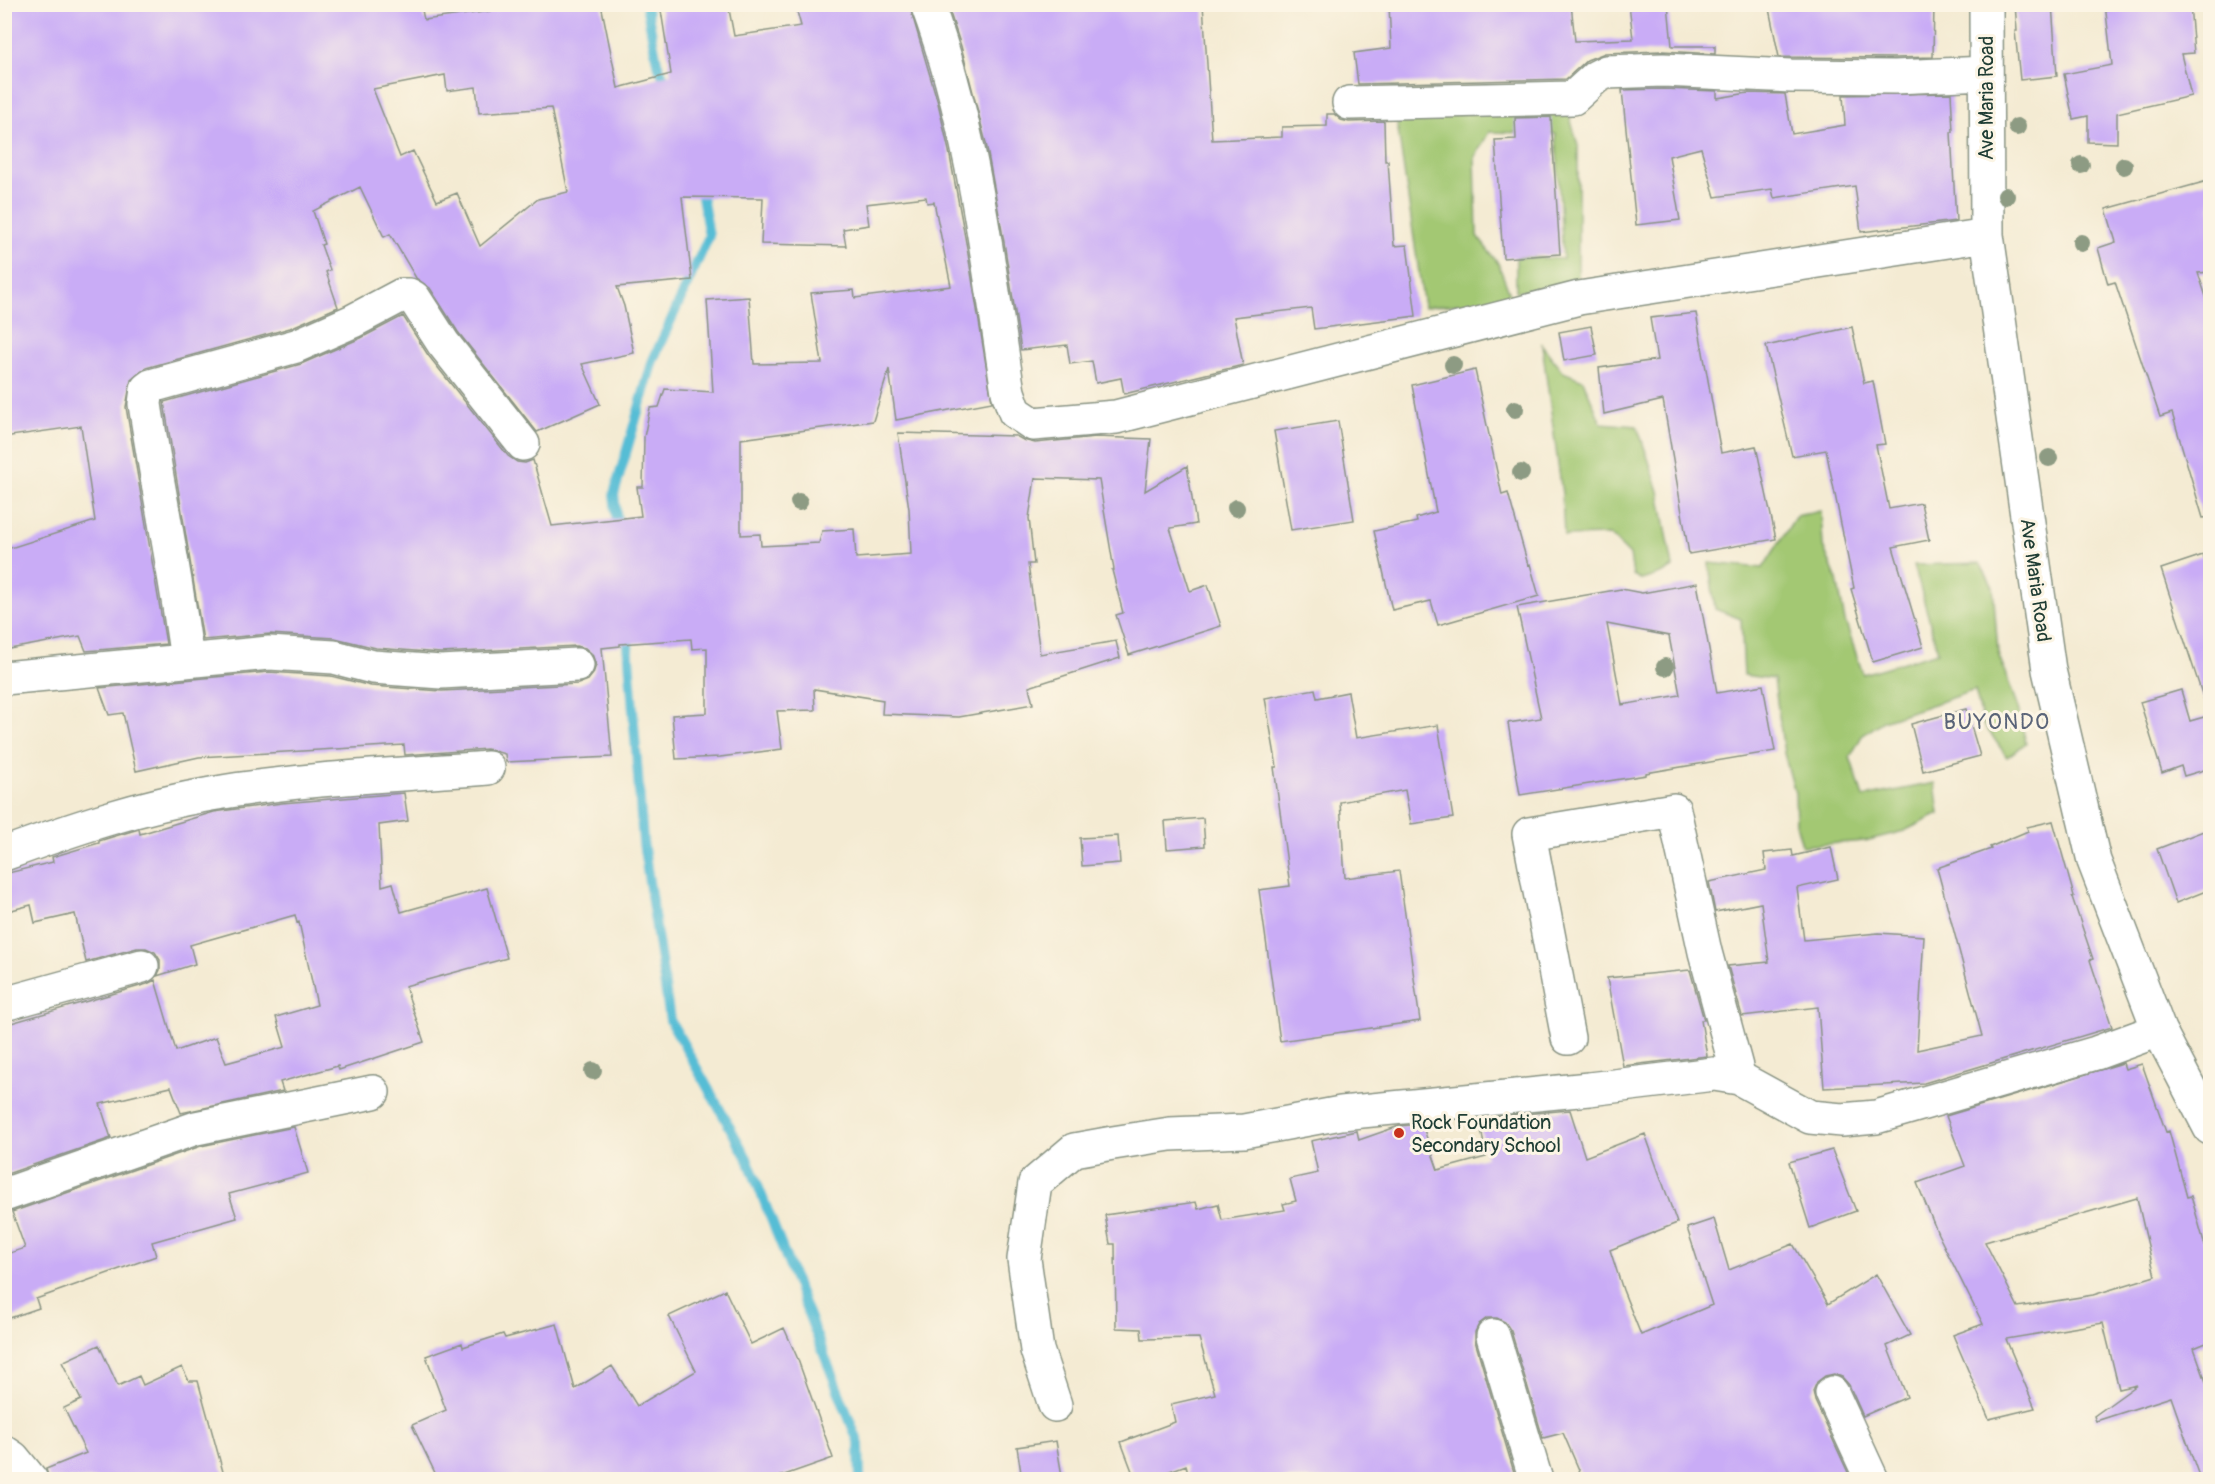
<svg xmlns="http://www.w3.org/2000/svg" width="2215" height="1484" font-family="Pangolin,sans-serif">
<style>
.green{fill:#a3c873;stroke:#618254;stroke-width:1.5}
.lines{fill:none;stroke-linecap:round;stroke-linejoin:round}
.stream{stroke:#57bdd5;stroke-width:10}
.building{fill:#c9acf6;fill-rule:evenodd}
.street-casing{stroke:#8a9484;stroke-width:36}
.street{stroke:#fff;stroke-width:33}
.tree{fill:#8d9b83}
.poi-dot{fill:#c8321e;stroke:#fcf5e5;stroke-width:2}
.labels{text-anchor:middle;stroke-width:6;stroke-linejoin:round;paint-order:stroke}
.street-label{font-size:20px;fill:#1f3d34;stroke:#fcf5e5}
.poi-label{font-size:20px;fill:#1f3d34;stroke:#fcf5e5;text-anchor:start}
.quarter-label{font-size:22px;letter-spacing:1.5px;fill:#5a6478;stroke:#fcf5e5}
</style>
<rect width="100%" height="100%" fill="#fcf5e5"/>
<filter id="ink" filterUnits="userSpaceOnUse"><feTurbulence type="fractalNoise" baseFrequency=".0167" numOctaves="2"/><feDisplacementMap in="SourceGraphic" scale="12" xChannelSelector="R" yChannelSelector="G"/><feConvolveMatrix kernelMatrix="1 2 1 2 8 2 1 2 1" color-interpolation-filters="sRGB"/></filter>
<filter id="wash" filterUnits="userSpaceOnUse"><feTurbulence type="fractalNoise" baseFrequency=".008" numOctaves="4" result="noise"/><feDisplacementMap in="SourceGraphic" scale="24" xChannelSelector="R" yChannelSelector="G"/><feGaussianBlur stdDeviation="1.35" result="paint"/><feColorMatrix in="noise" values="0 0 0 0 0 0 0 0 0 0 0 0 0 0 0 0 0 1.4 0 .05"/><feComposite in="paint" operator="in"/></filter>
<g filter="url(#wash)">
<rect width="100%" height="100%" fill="#f4ebd3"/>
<path class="green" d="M1566,103L1578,146V284L1516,292V257L1563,259L1556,134L1489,132L1475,157L1477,236L1498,263L1512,300L1424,307L1396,116Z
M1542,345L1563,372L1583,380L1601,423L1637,426L1659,491L1673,567L1663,573L1642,580L1633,575L1630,555L1610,535L1564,536L1562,494Z
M1821,511L1823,546L1837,580L1845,621L1863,674L1938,652L1914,565L1980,563L1993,587L1998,653L2018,708L2026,743L2007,757L1983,723L1975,690L1883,721L1862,736L1850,757L1863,797L1935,783L1939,814L1904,831L1865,841L1802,846L1796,823L1795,793L1784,753L1774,679L1744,675L1741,619L1715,609L1709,563L1763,568L1796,516Z"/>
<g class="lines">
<path class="stream" d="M646,4L657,62L668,88
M618,531L614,494L653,360L709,236L700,185
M627,631L643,842L670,1020L748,1160L859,1444L860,1480"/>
</g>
<g id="blocks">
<path class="building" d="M4,4H392V10L421,5L424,20L490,11L489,4H601L618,88L671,74L660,4H728L734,36L801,26L795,4H909L938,103L949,151L967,248L992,402L896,420L889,369L873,421L741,439V535L760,534L761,546L819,543L822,531L854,529L856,558L911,554L909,509L898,433L1016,436L1023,440L1035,443L1096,437L1151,439L1145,491L1187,466L1196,524L1170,528L1190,591L1208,585L1221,626L1129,655L1116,615L1123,613L1112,570H1114L1099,480L1035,478L1029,518L1034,564H1028L1040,654L1116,641L1120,658L1029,687L1033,704L959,717L882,714L883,700L814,689L815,710L777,711L782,749L720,757L676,759L672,715L707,713V648L692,649L691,639L620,644V646L602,648L612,757L506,762L505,754L487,749L405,755L404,745L199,757L136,771L123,713L109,715L99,688L269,672L331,676L371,686L442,691L578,684L588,680L593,674L596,665L592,654L585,648L576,646L441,653L376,648L335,638L270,634L203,640L164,402L301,364L361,338L403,316L428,355L508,456L517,462L525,463L533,460L552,526L641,516L637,487H643L644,437L650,408L659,407L665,389L713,392L707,300L749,297L754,364L822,363L811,293L854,290L855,298L951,286L934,202L927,203L926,197L866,204L869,225L843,229L846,246L761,244L763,198L682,197L692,280L617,287L624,306L634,353L582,364L600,404L537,432L458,332L430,288L416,278L390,234L384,237L360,187L313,211L324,244L321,245L330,270L326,272L338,307L290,328L146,368L131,380L126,407L166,644L86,651L80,636L4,650V550L95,521L81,426L4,437ZM445,75L447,91L476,87L479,113L551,108L568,192L538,199L480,246L457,193L437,201L413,151L400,157L373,89Z
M947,4H1203L1212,140L1282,137V127L1327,126V114H1334L1341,120L1349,122L1384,121L1385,161H1388L1394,246L1407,245L1416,316L1314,329L1311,308L1234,317L1243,365L1124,394L1121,378L1096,383L1092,361L1070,364L1067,345L1021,350L1004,242L986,143L961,46Z
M1389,4H1571L1575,41L1633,39L1629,4H1668L1672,46H1715V54L1662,51L1605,53L1587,60L1566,79L1358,84L1354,53L1391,48Z
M1768,4H1934L1933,57L1895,58L1779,57Z
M2015,4H2052L2057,76L2020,80L2015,31H2017Z
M2105,4H2190L2194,53L2181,54L2191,96L2117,113V143L2088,142V116L2073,119L2064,74L2112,65Z
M1663,89L1717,91V98L1748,93L1785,94L1792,134L1845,125L1843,95L1951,93L1953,132H1951L1956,221L1861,232L1855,186L1774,198L1772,189L1715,197L1701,148L1669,156L1680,220L1636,225L1622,90Z
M1551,117L1560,254L1503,258L1495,140L1516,139L1515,118Z
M2211,180V272L2198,273L2211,311V517L2203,518L2172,413L2160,417L2115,282L2108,284L2098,248L2116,242L2106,209Z
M1696,313L1721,453L1756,446L1776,539L1689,554L1663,400L1604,414L1599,368L1657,360L1650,318Z
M1591,326L1597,355L1564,361L1559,332Z
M1852,327L1864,383L1873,381L1885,444L1876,445L1889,509L1921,503L1929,540L1893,547L1923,647L1873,662L1851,589L1854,588L1826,450L1792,456L1766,346Z
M1475,370L1502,495L1508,493L1528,565L1530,564L1539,596L1438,625L1431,601L1392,610L1374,531L1417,522L1416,518L1436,512L1412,385Z
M1338,421L1354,520L1291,530L1274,431Z
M2203,555L2211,576V702L2205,703L2161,569Z
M1697,583L1717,693L1763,685L1775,751L1646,773V775L1520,795L1508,723L1541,718L1517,607L1621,589L1642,593ZM1607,624L1669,636L1680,695L1622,705Z
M1315,689L1317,698L1348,692L1356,738L1438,725L1453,818L1411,824L1405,790L1340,802L1345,878L1399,871L1420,1021L1280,1041L1259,890L1290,886L1274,767H1277L1265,698Z
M2181,690L2190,721L2211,715V768L2184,776L2181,766L2162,773L2140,702Z
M1966,709L1980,756L1923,771L1911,724Z
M404,793L408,821L379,825L382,886L393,883L401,912L487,888L507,958L405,986L424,1042L339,1070L338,1066L280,1082L283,1091L181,1113L171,1087L100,1104L111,1138L4,1175V1025L147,984L155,980L176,1051L216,1037L226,1063L285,1047L276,1017L317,1005L299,922L297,923L295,915L190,945L195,964L157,976L160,970V960L155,952L146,948H137L86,962L75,914L35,923L31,905L4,912V874L53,862L52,857L99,843V841L112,837L139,829L140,834L214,812L282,803Z
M1203,818L1205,846L1167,849L1165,821Z
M2053,821L2074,896L2072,897L2093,959L2090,960L2112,1027L1924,1083L1824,1088L1818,1007L1742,1016L1728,966L1769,962L1761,903L1715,912L1709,882L1766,870L1764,853L1792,850L1793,856L1831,847L1838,879L1797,888L1804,940L1878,933L1924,936L1917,1050L1982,1036L1937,868L1991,849L1990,847L2028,831L2027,827Z
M2211,828V889L2176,903L2157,849Z
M1118,836L1120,863L1082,866L1080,838Z
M1690,970L1704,1020H1701L1707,1056L1623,1066L1607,978Z
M2123,1063L2125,1069L2142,1064L2166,1132L2169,1131L2187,1197L2191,1196L2211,1267V1341L2194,1348L2211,1396V1479H2200L2171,1397L2096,1421L2094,1416L2137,1385L2119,1389L2103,1323L2006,1339L2035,1408L1989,1419L1953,1335L1983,1324L1938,1234L1917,1183L1965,1166L1946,1116ZM2137,1198L2155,1276L2093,1295L2018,1307L1985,1242Z
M1570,1110L1585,1157L1645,1134L1677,1223L1610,1250L1623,1290L1641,1335L1712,1305L1687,1228L1714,1219L1729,1270L1793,1244L1828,1304L1876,1274L1910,1335L1887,1346L1907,1397L1863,1416L1849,1385L1842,1377L1834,1374L1825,1376L1817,1382L1813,1391L1815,1401L1851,1479H1583L1563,1433L1543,1438L1511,1331L1505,1322L1497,1318H1487L1479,1324L1475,1332V1341L1516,1479H1189L1186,1465L1148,1479H1135L1121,1442L1175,1422L1171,1404L1215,1394L1199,1338L1142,1339L1141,1329L1116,1328L1115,1244H1110L1105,1215L1196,1202L1198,1209L1218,1204L1222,1220L1285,1210L1283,1204L1296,1201L1290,1179L1318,1173L1311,1141L1357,1131L1359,1140L1399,1126L1422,1124L1438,1170L1486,1157L1480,1122L1500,1116Z
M294,1127L308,1173L229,1194L237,1218L152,1242L156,1256L36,1299L39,1308L4,1320V1255L25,1248L12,1212L201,1146Z
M1832,1150L1856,1211L1810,1228L1789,1162Z
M725,1290L751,1344L784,1328L797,1357L833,1458L773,1479H438L412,1425L446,1410L426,1356L462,1343L463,1347L503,1334L505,1338L557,1324L575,1389L612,1366L637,1406L696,1371L669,1316Z
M99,1345L118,1386L139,1376L143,1385L182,1367L189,1381H198L225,1479H49L46,1469L86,1453L64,1408L81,1400L62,1362Z
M1056,1441L1062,1476L1040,1479H1022L1017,1447Z"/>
</g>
</g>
<g filter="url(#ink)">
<use href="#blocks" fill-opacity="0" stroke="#8a9484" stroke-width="1.5"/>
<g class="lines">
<g class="street-casing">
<path id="street" d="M927,4C973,128 988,262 1008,392L1015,412L1033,424L1116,417L1579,298L1987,235
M1986,4L1987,235L2049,670L2094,861L2159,1030L2210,1128
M1349,103L1573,98L1596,77L1606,72L1663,70L1791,76L1895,77L1986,73
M187,661C176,575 158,490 145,404L147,389L151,386L296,346L353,321L402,295H409L414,298L443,343L523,444
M4,678L269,653L334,657L373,667L441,672L577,665
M4,854C72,829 140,806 211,794C303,778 395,775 488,768
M4,1004L142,966
M1568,1038L1529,834L1674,810L1705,952L1739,1078
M4,1195L196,1128L373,1092
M1493,1336L1536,1480
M1832,1393L1872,1480
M1055,1405L1037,1350L1024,1259L1035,1183L1074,1150L1113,1143L1170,1134L1244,1131L1341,1113L1589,1089L1714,1074L1739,1078L1810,1117L1842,1120L1876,1117L2096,1053L2159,1030
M4,1452L13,1458L31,1480"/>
</g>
<use href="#street" class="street"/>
</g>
<g class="tree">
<circle cx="2017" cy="127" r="9"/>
<circle cx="2081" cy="165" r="9"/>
<circle cx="2124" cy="166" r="9"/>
<circle cx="2006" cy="196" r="9"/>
<circle cx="2081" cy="243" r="9"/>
<circle cx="1453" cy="365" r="9"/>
<circle cx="1515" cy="409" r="9"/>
<circle cx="2049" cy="458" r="9"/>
<circle cx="1521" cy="473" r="9"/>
<circle cx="799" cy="502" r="9"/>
<circle cx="1236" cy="508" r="9"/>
<circle cx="1665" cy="667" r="9"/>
<circle cx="593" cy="1071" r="9"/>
</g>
</g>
<circle class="poi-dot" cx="1399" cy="1133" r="6"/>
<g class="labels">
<g class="street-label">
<text transform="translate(1986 98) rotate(-90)" y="7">Ave Maria Road</text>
<text transform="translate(2036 580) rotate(82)" y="7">Ave Maria Road</text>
</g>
<g class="poi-label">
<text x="1411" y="1129">Rock Foundation<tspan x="1411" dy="23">Secondary School</tspan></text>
</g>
<g class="quarter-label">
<text x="1997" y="729">BUYONDO</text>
</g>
</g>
<rect width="2215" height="1484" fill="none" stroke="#fcf5e5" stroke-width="24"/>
</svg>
